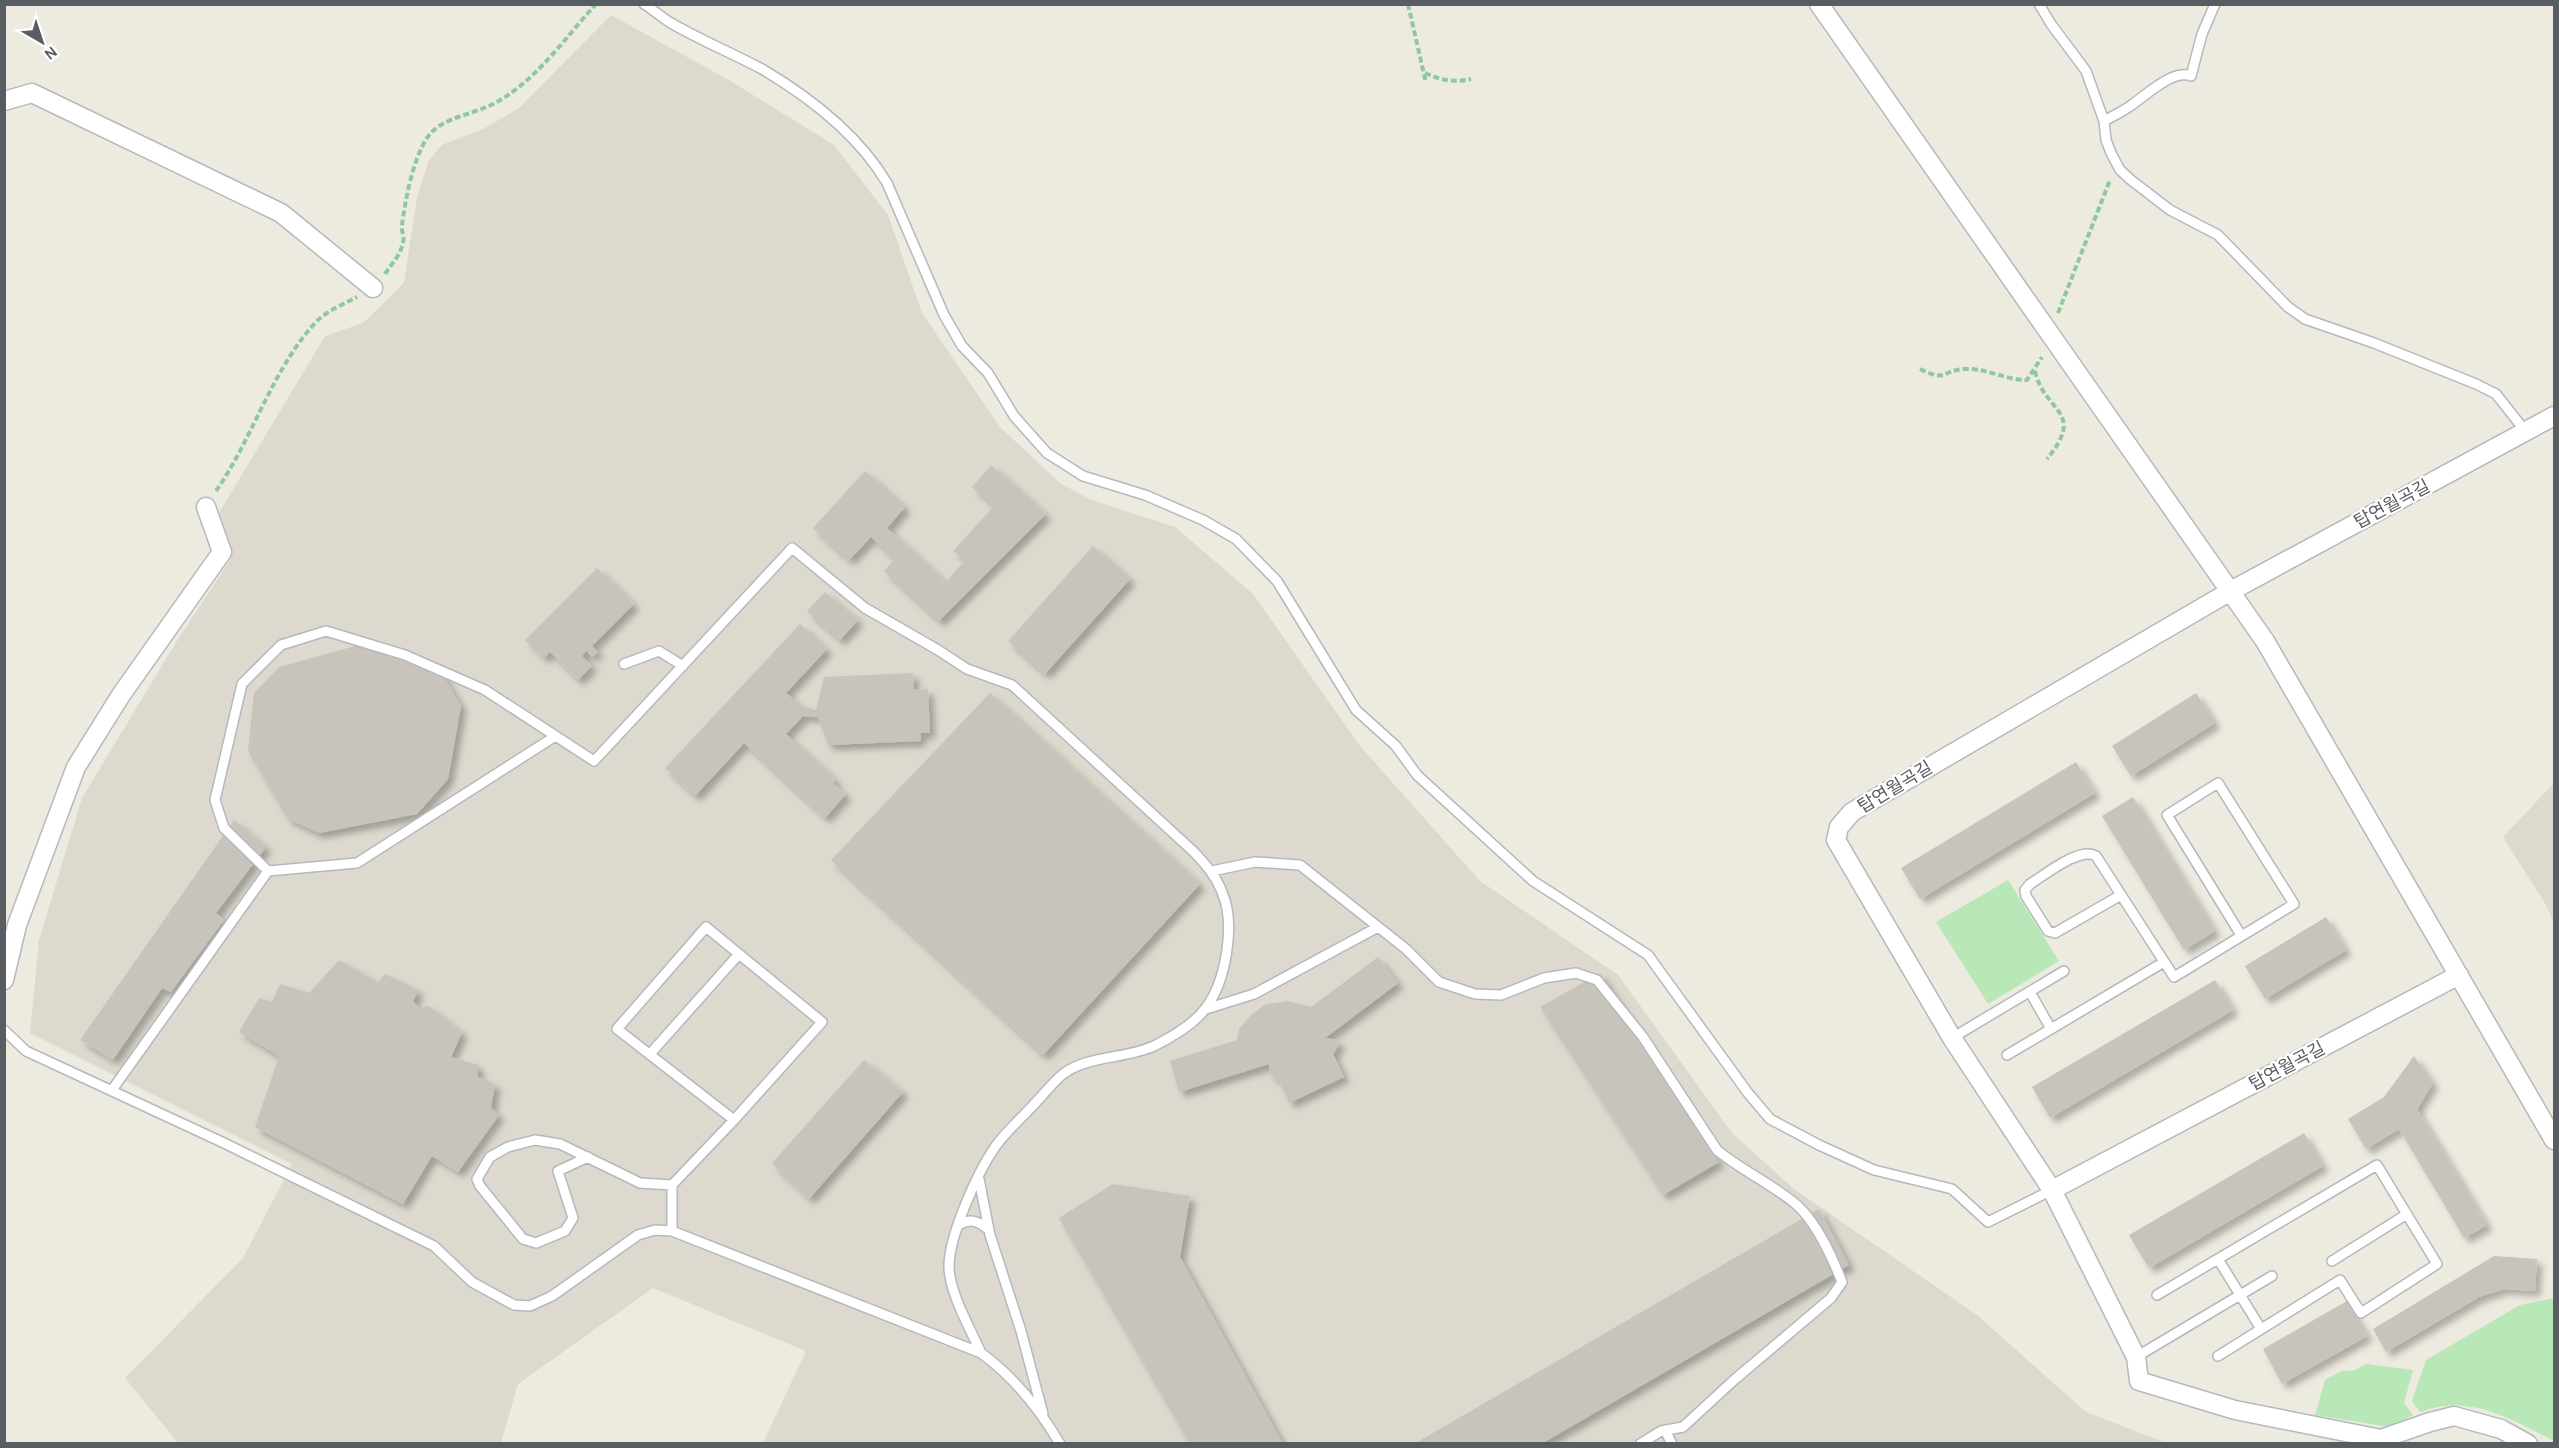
<svg xmlns="http://www.w3.org/2000/svg" width="2559" height="1448" font-family="Karla,'Noto Sans KR',sans-serif">
<style>
.education{fill:#ddd9ce}
.green{fill:#b8e8b8}
.building{fill:#c8c4bc;filter:url(#shadow)}
.lines{fill:none;stroke-linecap:round;stroke-linejoin:round}
.lane-casing{stroke:#b5b8be;stroke-width:12}
.street-casing{stroke:#b5b8be;stroke-width:21}
.path{stroke:#8fc89f;stroke-width:4;stroke-dasharray:6 3;stroke-linecap:butt}
.lane{stroke:#fff;stroke-width:9}
.street{stroke:#fff;stroke-width:18}
.labels{text-anchor:middle;stroke-width:4.5;stroke-linejoin:round;paint-order:stroke}
.street-label{font-size:18px;fill:#585d62;stroke:#fff}
</style>
<defs>
<filter id="shadow"><feDropShadow dx="5.5" dy="5.5" stdDeviation="3" flood-color="#0004"/></filter>
</defs>
<rect width="100%" height="100%" fill="#edeadf"/>
<path class="education" d="M611,15L729,80L834,145L888,215L922,313L1000,427L1060,483L1089,499L1175,527L1253,594L1360,746L1480,881L1618,975L1732,1133L1794,1189L1977,1315L2086,1412L2166,1443H763L806,1351L653,1288L518,1384L501,1443H178L125,1378L243,1258L292,1164L30,1033L39,940L82,798L175,644L230,560L219,513L325,336L363,323L404,283L417,197L429,160L442,145L485,128L519,108Z
M2554,783V923L2546,905L2503,837Z"/>
<path class="green" d="M2008,880L2059,961L1988,1004L1936,922Z
M2554,1298V1441C2511,1419 2470,1393 2420,1412L2412,1401L2426,1360L2520,1305Z
M2366,1364L2413,1370L2404,1403L2413,1415L2389,1427L2315,1415L2325,1380L2342,1371L2355,1370Z"/>
<path class="building" d="M991,465L1046,514L939,621L884,571L895,559L871,537L849,560L813,528L865,471L905,507L887,528L946,582L965,560L953,551L994,506L972,487Z
M1093,546L1130,579L1045,674L1008,641Z
M597,568L634,604L592,646L598,652L592,657L586,651L582,656L592,666L578,680L550,652L544,658L525,640Z
M825,592L858,620L840,640L807,611Z
M800,624L827,649L786,693L801,706L816,710L824,677L913,673L914,690L928,689L930,733H920L921,741L828,745L818,717L803,716L786,734L836,780L833,783L846,794L825,818L744,743L695,796L665,768Z
M366,643L439,669L461,706L448,779L417,814L319,833L288,819L248,751L254,693L279,667Z
M990,693L1200,884L1043,1055L831,860Z
M2196,693L2215,723L2131,776L2112,746Z
M2076,762L2095,793L1920,899L1901,868Z
M2133,797L2215,931L2184,950L2102,816Z
M234,820L266,847L216,913L224,920L171,992L162,988L113,1060L80,1040Z
M2326,917L2346,950L2265,999L2245,966Z
M1378,957L1398,983L1325,1038L1338,1040L1339,1045L1333,1054L1344,1077L1289,1103L1280,1082L1269,1073V1064L1179,1092L1170,1061L1237,1040L1239,1029L1250,1016L1264,1005L1287,1001L1311,1007Z
M339,960L378,982L385,974L418,990L413,1002L422,1009L427,1005L462,1032L451,1057L478,1065V1077L495,1084L491,1108L499,1115L458,1172L432,1156L403,1204L255,1127L279,1056L239,1032L259,998L272,1002L280,984L309,993Z
M1600,973L1719,1162L1663,1195L1540,1007Z
M2215,980L2233,1010L2050,1118L2032,1087Z
M2414,1056L2433,1083L2417,1109L2487,1225L2464,1238L2399,1129L2366,1149L2348,1119L2384,1097Z
M864,1060L903,1092L809,1199L772,1163Z
M2304,1133L2323,1166L2149,1268L2129,1235Z
M1113,1184L1190,1196L1180,1257L1283,1444H1190L1059,1218Z
M1819,1209L1849,1265L1541,1444H1414Z
M2494,1256L2537,1259L2535,1291L2504,1289L2479,1297L2386,1352L2373,1329Z
M2347,1301L2367,1336L2282,1384L2263,1349Z"/>
<g class="lines">
<g class="lane-casing">
<path id="lane" d="M644,4C654,10 662,18 671,23C700,40 732,53 762,69C811,98 858,134 887,183L944,315L962,346L988,373L1014,416L1047,453L1083,476L1145,495L1203,520L1236,539L1277,581L1356,710L1396,746L1417,775L1533,881L1648,955L1748,1093L1770,1119L1819,1145L1874,1170L1952,1189L1988,1222L2052,1190
M2039,4L2051,24L2086,71L2104,121L2106,140L2111,153L2120,170L2131,180L2170,210L2218,235L2288,307L2305,319L2374,343L2476,384L2496,394L2526,432
M2104,121C2113,116 2124,111 2133,104C2146,95 2173,69 2191,76L2202,34L2215,4
M624,664L659,651L683,666
M268,871L357,863L554,737
M1212,871L1255,862L1300,865L1406,949L1439,982L1475,994L1501,995L1544,978L1576,973L1597,980L1643,1037L1717,1150C1742,1171 1773,1184 1798,1206C1818,1225 1832,1257 1842,1282L1831,1298L1734,1380L1683,1427L1661,1431L1640,1444
M2121,895L2055,933L2048,931L2026,896L2025,890L2030,884C2045,875 2080,846 2096,856L2174,977L2294,904L2218,783L2167,815L2241,935
M2030,992L2051,1029
M1206,1009L1254,994L1378,927
M4,1030L26,1051L224,1143L434,1246L472,1282L514,1305L530,1306L552,1296L638,1235L655,1230L672,1231L981,1353C1014,1377 1039,1408 1060,1444
M1952,1038L2064,971
M650,1054L739,954
M2007,1055L2164,962
M112,1090L268,871L224,828L215,800L242,684L281,645L326,631L405,655L485,690L594,761L792,548L865,608L938,650L967,669L1012,685L1194,852C1206,865 1216,876 1222,892C1236,924 1226,982 1205,1009C1193,1025 1172,1037 1154,1046C1126,1059 1088,1055 1063,1074C1054,1081 1046,1092 1038,1100C1024,1116 1007,1130 995,1147C977,1173 948,1238 949,1268C950,1294 971,1330 981,1353
M588,1157L558,1171L573,1218L565,1231L536,1243L523,1239L480,1186L477,1179L490,1157L508,1147L535,1140L560,1144L640,1183L672,1185
M979,1179L990,1235L1021,1331L1043,1414
M959,1225C970,1218 978,1221 988,1229
M672,1231V1185L734,1120L617,1029L706,927L822,1022L734,1120
M2218,1259L2261,1329
M2332,1261L2407,1214
M2157,1295L2377,1165L2437,1264L2361,1313L2340,1280L2218,1356
M2136,1357L2272,1276
M1665,1430L1672,1444"/>
</g>
<g class="street-casing">
<path id="street" d="M1819,4L2265,641L2554,1140
M4,101L32,93L281,213L373,288
M4,980L17,925L76,767L121,695L222,552L206,507
M2052,1190L2459,975
M2528,1444L2501,1429L2454,1416L2430,1422L2381,1439L2235,1410L2139,1381L2136,1357L2052,1190L1952,1038L1836,840L1839,827L1852,812L2229,592L2554,416"/>
</g>
<path class="path" d="M1408,4L1426,83
M1425,73C1440,80 1454,83 1471,79
M385,274C392,263 400,256 403,243C405,237 401,232 402,225C405,201 413,159 427,138C440,118 471,115 491,105C534,84 564,39 596,4
M2058,313L2110,180
M1920,369C1948,383 1941,370 1965,369C1986,368 2006,380 2027,380L2042,357
M2035,371C2044,413 2087,410 2047,459
M216,491C253,438 273,367 317,321C328,310 344,304 357,297"/>
<use href="#lane" class="lane"/>
<use href="#street" class="street"/>
</g>
<g class="labels">
<g class="street-label">
<text transform="translate(2392 504) rotate(-28)" y="6">탑연월곡길</text>
<text transform="translate(1895 787) rotate(-31)" y="6">탑연월곡길</text>
<text transform="translate(2287 1066) rotate(-28)" y="6">탑연월곡길</text>
</g>
</g>
<rect width="2559" height="1448" fill="none" stroke="#585d62" stroke-width="12"/>
<g transform="translate(42 42) rotate(141)" stroke="#ffffff" stroke-width="4.5" paint-order="stroke">
<path d="M0-4.5L10 22L0 15L-10 22Z" fill="#585d62"/>
<text y="-9" font-size="16" font-weight="bold" text-anchor="middle" fill="#585d62">N</text>
</g>
</svg>
